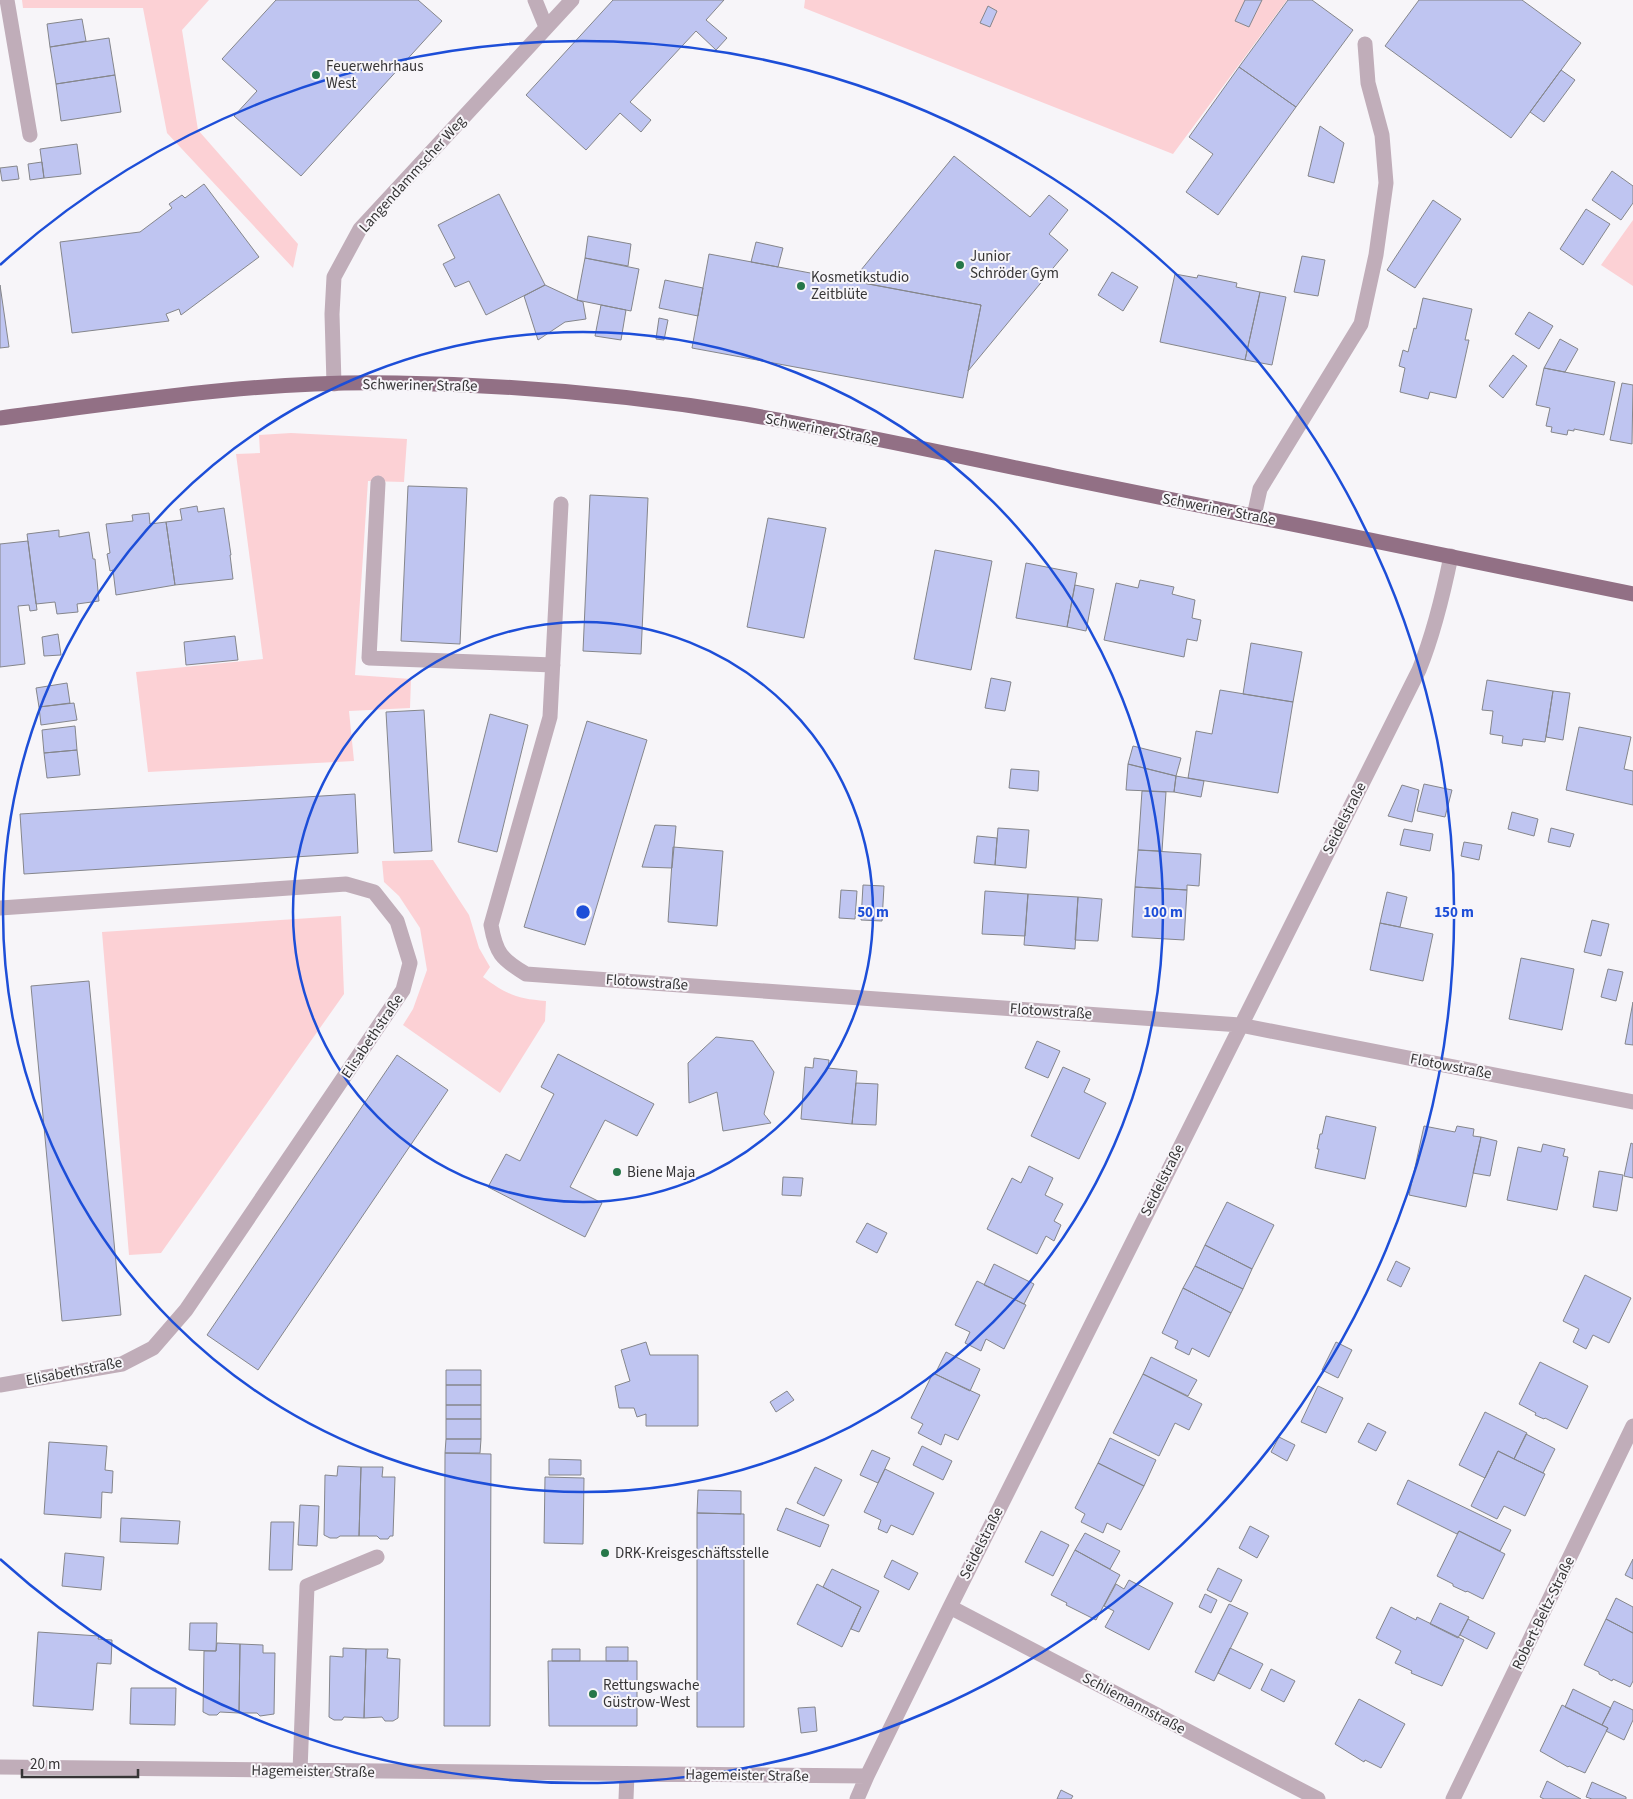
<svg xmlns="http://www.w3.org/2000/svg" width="1633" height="1799" font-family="'Source Sans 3',sans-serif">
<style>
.green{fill:#fcd1d5}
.building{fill:#bfc5f1;stroke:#85868b}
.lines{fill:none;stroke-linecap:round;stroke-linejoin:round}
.minor{stroke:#c0adb9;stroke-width:15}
.major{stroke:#927085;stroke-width:15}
.ring{fill:none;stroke:#1d4ed8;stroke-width:2.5}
.poi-dot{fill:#267749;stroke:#f7f5f9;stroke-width:2}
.labels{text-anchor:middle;stroke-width:4;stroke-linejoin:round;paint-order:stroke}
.poi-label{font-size:15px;fill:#363536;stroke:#f7f5f9;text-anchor:start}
.street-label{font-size:15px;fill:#363536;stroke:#f7f5f9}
.centre{fill:#1d4ed8;stroke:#f7f5f9;stroke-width:2.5}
.ring-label{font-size:15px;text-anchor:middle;font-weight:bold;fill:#1d4ed8;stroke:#f7f5f9;stroke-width:4;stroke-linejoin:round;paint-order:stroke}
</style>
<rect width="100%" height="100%" fill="#f7f5f9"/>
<path class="green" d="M22,0H209L182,30L198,130L298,244L293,268L167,133L143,8H23Z
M805,0H1287L1173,154L804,8Z
M1633,220V286L1601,265Z
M291,433L407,439L404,482L368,481L355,675L411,679L410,708L349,711L354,761L148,772L136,672L263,659L236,454L260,453L259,435Z
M433,860L469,915L479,948L490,967L483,977C506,994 517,999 546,1001L545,1021L500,1093L403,1025L413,1009L427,970L420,928L399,896L384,882L382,861Z
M341,916L344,994L161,1253L129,1255L102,932Z"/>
<path class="building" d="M276,0H418L442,21L301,176L234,116L257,91L222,59Z
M613,0H724L706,20L727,38L716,50L696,31L630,102L651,120L641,132L620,113L586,150L526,95Z
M1245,0H1262L1249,27L1235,21Z
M1288,0H1312L1353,30L1296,107L1239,67Z
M1419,0H1522L1581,43L1511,138L1385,46Z
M988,6L997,11L990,27L980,23Z
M82,19L86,41L50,47L47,24Z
M109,38L115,75L56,84L50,47Z
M1239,67L1296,107L1218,215L1186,192L1213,154L1189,137Z
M1561,70L1575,80L1544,122L1530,112Z
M115,75L121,112L61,121L56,84Z
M1320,126L1344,143L1334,183L1308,176Z
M77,144L81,174L44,178L40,149Z
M954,156L1030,217L1049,195L1068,210L1049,234L1068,250L968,371L981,305L852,281Z
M42,162L44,178L30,180L28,164Z
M17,166L19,179L2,181L0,168Z
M1612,171L1633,186V203L1621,220L1592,200Z
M204,184L259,257L181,315L179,309L166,314L169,321L72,333L60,242L140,232L172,208L169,204L182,195L185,198Z
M499,194L545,285L486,315L469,281L455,287L443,264L455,258L438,225Z
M1433,200L1461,219L1415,288L1387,270Z
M1586,209L1610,224L1583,265L1560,249Z
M588,236L631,244L628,266L585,258Z
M756,242L783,248L778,267L751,262Z
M709,254L981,305L963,398L692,348Z
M1302,256L1325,260L1318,296L1294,292Z
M585,258L639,269L631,311L577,300Z
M1112,272L1138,287L1123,311L1098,295Z
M1175,274L1197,278L1198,275L1237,283L1236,287L1260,292L1245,360L1160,342Z
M665,280L703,288L698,316L659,308Z
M0,285L9,347L0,348Z
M545,285L577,300L583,302L586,319L565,322L538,340L524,296Z
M1260,292L1286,297L1272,365L1245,360Z
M1423,298L1472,309L1465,340H1469L1456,398L1430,392L1428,399L1400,392L1405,368L1399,366L1403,350L1408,352L1414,328L1416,329Z
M601,305L626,310L621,340L595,336Z
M1529,312L1553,326L1539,349L1515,334Z
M659,318L668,320L664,340L656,339Z
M1560,339L1578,349L1565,372L1544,368Z
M1513,355L1527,366L1503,398L1489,386Z
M1544,368L1615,382L1604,435L1574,429V431L1568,430L1567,435L1551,432L1552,427L1546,426L1550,408L1536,405Z
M1622,383L1633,385L1632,444L1610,440Z
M408,486L467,488L460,644L401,641Z
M590,495L648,498L641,654L583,651Z
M197,506L198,512L224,508L231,555H230L233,579L175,585L166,522L182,520L180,509Z
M149,513L150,524L166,522L175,585L116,595L113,570L110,571L107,554L110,553L106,524L133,521L132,515Z
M768,518L826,528L804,638L747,627Z
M59,530V537L89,532L93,559H95L99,601L77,604L78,612L57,614L55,602L36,604L27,534Z
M28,541L37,610L30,611L29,605L18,606L25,664L0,667V544Z
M935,550L992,561L971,670L914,659Z
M1026,563L1077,573L1067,627L1016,618Z
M1140,580L1174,587L1172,594L1195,600L1192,618L1201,620L1197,641L1187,639L1184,657L1104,640L1116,583L1138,588Z
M1075,585L1094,589L1086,631L1067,627Z
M58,634L61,655L44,656L42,637Z
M235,636L238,660L186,665L184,642Z
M1251,643L1302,652L1293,702L1243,694Z
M991,678L1011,682L1005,711L985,708Z
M1487,680L1553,691L1545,742L1523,739L1522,746L1502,743L1503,736L1490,734L1493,711L1482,710Z
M67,683L70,703L39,707L36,688Z
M1220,690L1293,702L1278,793L1188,778L1196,731L1212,734Z
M1553,691L1570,693L1563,740L1546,737Z
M74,703L77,720L41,725L39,707Z
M424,710L432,851L394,853L386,712Z
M490,714L528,725L497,852L458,842Z
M587,721L647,740L585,945L524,927Z
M75,726L77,750L44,753L42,730Z
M1579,727L1631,737L1624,769L1633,771V805L1566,790Z
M1133,746L1181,758L1176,776L1128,764Z
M77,750L80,775L47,778L44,753Z
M1128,764L1176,776L1174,792L1126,790Z
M1011,769L1039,771L1038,791L1009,788Z
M1176,776L1204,781L1201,797L1174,792Z
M1424,784L1452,790L1445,817L1417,811Z
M1402,785L1419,790L1412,822L1388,816Z
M1142,791L1166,792L1162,851L1138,850Z
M355,794L358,853L24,874L20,814Z
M1512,812L1538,819L1534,836L1508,829Z
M655,825L676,826L672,868L642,867Z
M998,828L1029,830L1026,868L995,865Z
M1551,828L1574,834L1570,847L1548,842Z
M1404,829L1433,834L1430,851L1400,845Z
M977,836L997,838L995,865L974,863Z
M1464,842L1482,845L1479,860L1461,856Z
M673,847L723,851L717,926L668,922Z
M1138,850L1201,854L1199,886L1187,885V890L1135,887Z
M863,885L884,886L882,921L861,920Z
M1135,887L1187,890L1184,940L1132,937Z
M841,890L857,891L855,919L839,918Z
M985,891L1028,894L1025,936L982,934Z
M1387,892L1407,897L1400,927L1380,923Z
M1028,894L1078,897L1075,949L1024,945Z
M1078,897L1102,899L1098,941L1075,940Z
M1592,920L1609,924L1601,956L1584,952Z
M1380,923L1433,934L1423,981L1370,970Z
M1521,958L1574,969L1562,1030L1509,1019Z
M1608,969L1623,972L1616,1001L1601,997Z
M89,981L121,1315L62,1321L31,986Z
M1633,1002V1045L1625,1044Z
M716,1037L753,1041L774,1072L764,1114L771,1123L723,1131L717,1092L689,1103L688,1063Z
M1037,1041L1060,1051L1048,1078L1025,1068Z
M558,1054L654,1104L637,1136L605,1120L570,1187L602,1203L585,1237L488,1187L506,1154L520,1161L554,1094L541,1087Z
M397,1055L448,1090L258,1370L207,1335Z
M814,1058L829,1060L828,1068L857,1071L852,1124L801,1119L805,1067L813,1068Z
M1063,1067L1090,1079L1084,1092L1106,1103L1079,1159L1031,1136Z
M856,1083L878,1084L876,1125L852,1124Z
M1326,1116L1376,1127L1365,1179L1315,1168L1319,1149H1317L1320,1134H1322Z
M1424,1126L1455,1132L1457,1126L1474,1129L1473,1136L1481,1137L1466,1207L1409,1195Z
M1481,1137L1497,1141L1490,1176L1473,1173Z
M1631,1143L1633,1144V1178L1624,1176Z
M1543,1144L1565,1149L1563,1156L1568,1157L1557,1210L1507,1200L1518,1147L1541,1152Z
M1029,1166L1053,1178L1045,1195L1063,1204L1054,1221L1061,1225L1054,1241L1046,1236L1037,1254L987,1229L1012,1178L1021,1183Z
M1599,1171L1623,1175L1617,1211L1593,1207Z
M783,1177L803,1178L801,1196L782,1195Z
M1227,1202L1274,1225L1252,1269L1205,1245Z
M867,1223L887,1233L877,1253L856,1242Z
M1205,1245L1252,1269L1243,1289L1195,1266Z
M1396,1261L1410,1268L1401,1287L1387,1280Z
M994,1264L1034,1284L1024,1304L984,1285Z
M1195,1266L1243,1289L1231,1313L1183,1288Z
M1585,1275L1631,1298L1609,1343L1593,1335L1586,1349L1573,1342L1579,1329L1563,1321Z
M977,1281L1026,1305L1004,1349L986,1339L981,1351L965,1343L970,1332L955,1325Z
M1183,1288L1231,1313L1209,1357L1192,1348L1189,1355L1175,1348L1178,1341L1162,1333Z
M646,1342L650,1355H698V1426H646V1414L637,1417L634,1408H619L615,1386L630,1381L621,1350Z
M1336,1342L1352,1350L1338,1378L1322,1370Z
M946,1352L980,1369L970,1391L935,1374Z
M1151,1357L1197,1380L1188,1396L1143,1374Z
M1540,1362L1588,1386L1567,1429L1545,1418L1544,1419L1535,1415L1536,1413L1519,1404Z
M446,1370H481V1385H446Z
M933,1373L980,1395L958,1440L945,1434L941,1445L918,1433L923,1424L911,1418Z
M1143,1374L1202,1404L1189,1430L1175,1423L1159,1456L1113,1433Z
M446,1385H481V1405H446Z
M1318,1386L1343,1398L1326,1433L1301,1422Z
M787,1391L794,1400L776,1412L770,1402Z
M446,1405H481V1419H446Z
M1485,1412L1527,1433L1514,1459L1498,1451L1485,1478L1459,1465Z
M446,1419H481V1439H446Z
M1368,1423L1386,1432L1376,1451L1358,1442Z
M1526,1434L1555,1449L1543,1473L1514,1459Z
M1279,1437L1295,1445L1287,1461L1271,1452Z
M1110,1438L1156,1460L1144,1486L1098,1463Z
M446,1439H481L480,1453H445Z
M49,1442L107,1446L105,1470L113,1471L112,1493L102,1492L101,1518L44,1514Z
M922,1446L952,1461L943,1480L913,1465Z
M872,1450L890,1458L878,1483L860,1475Z
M1498,1451L1545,1474L1525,1516L1504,1506L1497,1519L1471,1506Z
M445,1453L491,1454L490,1726H444Z
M549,1459L581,1460V1475H549Z
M1098,1463L1144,1486L1121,1530L1107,1523L1103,1533L1081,1522L1085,1514L1075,1508Z
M338,1466L361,1467L359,1536H340L337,1538H330L324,1535L325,1475L337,1476Z
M361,1467H383L382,1477H395L393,1536H390L388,1539H380L377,1536H359Z
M815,1467L842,1480L824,1516L797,1503Z
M885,1469L934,1493L913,1535L891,1525L887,1533L878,1529L881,1520L864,1512Z
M545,1477L584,1478L583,1544L544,1543Z
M1408,1480L1511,1530L1500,1551L1459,1531L1457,1534L1397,1504Z
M698,1490L741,1491V1514L697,1513Z
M300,1505L319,1506L317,1546L298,1545Z
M786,1508L829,1525L820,1547L777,1530Z
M697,1513L744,1514V1727H697Z
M121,1518L180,1521L178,1544L120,1542Z
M271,1522H294L292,1570H269Z
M1250,1526L1269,1536L1257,1558L1239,1548Z
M1041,1531L1069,1545L1053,1576L1025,1562Z
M1459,1531L1505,1554L1483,1599L1467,1591L1466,1592L1453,1586V1584L1437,1576Z
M1085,1533L1120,1551L1110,1569L1075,1550Z
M1075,1550L1120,1575L1096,1620L1066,1605L1067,1603L1051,1595Z
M65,1553L104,1557L101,1590L62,1586Z
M1633,1559V1579L1625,1575Z
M892,1560L918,1573L909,1590L884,1577Z
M1218,1568L1242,1580L1231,1602L1207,1590Z
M832,1569L879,1591L859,1632L851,1629L861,1607L823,1587Z
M1129,1580L1173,1603L1149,1650L1105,1627L1114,1611L1104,1606L1116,1584L1124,1589Z
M817,1584L861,1607L842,1647L797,1624Z
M1205,1594L1217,1600L1211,1613L1199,1607Z
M1616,1598L1633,1607V1633L1606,1619Z
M1440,1603L1469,1617L1458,1638L1430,1624Z
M1229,1604L1248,1613L1214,1681L1195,1672Z
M1391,1607L1416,1620L1417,1617L1464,1640L1442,1686L1411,1673L1412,1671L1395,1663L1401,1651L1376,1638Z
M1468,1619L1495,1633L1487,1649L1460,1635Z
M1606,1619L1633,1633V1681L1630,1687L1613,1679L1612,1681L1599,1674V1672L1584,1665Z
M190,1623H217L216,1651L189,1650Z
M38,1632L99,1636L98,1639L112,1640L111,1664L97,1663L93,1710L33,1706Z
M217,1643L240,1644L239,1713L220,1712L217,1715H209L203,1712L204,1651H216Z
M240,1644L263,1645V1653H275L274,1714L260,1716L257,1713H239Z
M606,1647H628V1661H606Z
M343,1648L366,1649L364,1718L344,1717L342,1720H334L329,1717L330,1656L343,1657Z
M1230,1648L1263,1664L1250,1689L1218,1673Z
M366,1649H388L387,1658L400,1659L398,1718L393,1721H385L382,1717L364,1718Z
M552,1649H580V1661H552Z
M548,1661H637V1726H549Z
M1271,1669L1295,1681L1284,1702L1261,1690Z
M131,1688H176L175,1725L130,1724Z
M1573,1689L1611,1708L1602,1725L1565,1707Z
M1359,1699L1405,1724L1381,1768L1365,1760L1364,1762L1335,1744Z
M1614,1701L1633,1710V1720L1624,1740L1606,1731L1608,1728L1602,1725Z
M1562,1705L1608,1728L1585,1773L1569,1766L1568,1767L1540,1751Z
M815,1707L817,1731L801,1733L798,1708Z
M1547,1781L1581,1799H1544L1540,1797Z
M1592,1782L1626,1797V1799H1592L1586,1797Z
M1061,1790L1073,1796L1071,1799H1057Z"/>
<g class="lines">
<path class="minor" d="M7,0L30,135
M535,0L546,27
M334,384L332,314L334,277L360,229L572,0
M378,483L369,658L553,665
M561,504L550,717L491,925C496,953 501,959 526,974L1240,1025L1633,1102
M1254,516L1260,489L1361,324L1376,255L1386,183L1382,135L1368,83L1365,44
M0,908L346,884L374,892L397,921L410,963L403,990L186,1310L153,1348L122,1364L0,1385
M950,1607L1318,1799
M0,1767L867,1776
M300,1771L307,1586L377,1557
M626,1799L627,1774
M857,1799L867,1776L950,1607L1419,670C1434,633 1443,595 1451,556
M1453,1799L1633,1426"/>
<path class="major" d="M0,418C131,401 264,380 397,383C513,385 630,395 745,414C849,432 952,455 1055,476C1248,515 1440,554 1633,594"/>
</g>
<g class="ring">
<circle cx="583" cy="912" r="290"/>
<circle cx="583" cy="912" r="580"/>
<path d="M0 265A871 871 0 1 1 0 1559"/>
</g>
<g class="poi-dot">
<circle cx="316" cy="75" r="5"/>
<circle cx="960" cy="265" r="5"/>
<circle cx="801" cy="286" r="5"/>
<circle cx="617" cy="1172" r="5"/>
<circle cx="605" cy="1553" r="5"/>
<circle cx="593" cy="1694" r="5"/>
</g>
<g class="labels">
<g class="poi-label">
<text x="326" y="71">Feuerwehrhaus<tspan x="326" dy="17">West</tspan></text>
<text x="970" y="261">Junior<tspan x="970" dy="17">Schröder Gym</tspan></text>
<text x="811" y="282">Kosmetikstudio<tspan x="811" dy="17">Zeitblüte</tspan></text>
<text x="627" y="1177">Biene Maja</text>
<text x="615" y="1558">DRK-Kreisgeschäftsstelle</text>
<text x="603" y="1690">Rettungswache<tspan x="603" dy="17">Güstrow-West</tspan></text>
</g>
<g class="street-label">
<text transform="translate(412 174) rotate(-48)" y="5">Langendammscher Weg</text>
<text transform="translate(420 385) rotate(1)" y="5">Schweriner Straße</text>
<text transform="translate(822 429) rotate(11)" y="5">Schweriner Straße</text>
<text transform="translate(1219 509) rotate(11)" y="5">Schweriner Straße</text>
<text transform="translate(1344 818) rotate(-63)" y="5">Seidelstraße</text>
<text transform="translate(647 982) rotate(4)" y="5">Flotowstraße</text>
<text transform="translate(1051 1011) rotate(4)" y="5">Flotowstraße</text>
<text transform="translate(372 1036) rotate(-56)" y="5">Elisabethstraße</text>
<text transform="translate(1451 1066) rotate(11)" y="5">Flotowstraße</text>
<text transform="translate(1162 1180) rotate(-63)" y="5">Seidelstraße</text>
<text transform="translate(74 1371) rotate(-11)" y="5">Elisabethstraße</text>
<text transform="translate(981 1543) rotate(-63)" y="5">Seidelstraße</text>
<text transform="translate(1543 1613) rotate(-64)" y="5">Robert-Beltz-Straße</text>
<text transform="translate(1134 1703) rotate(28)" y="5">Schliemannstraße</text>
<text transform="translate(313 1771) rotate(1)" y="5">Hagemeister Straße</text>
<text transform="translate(747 1775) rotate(1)" y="5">Hagemeister Straße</text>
</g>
</g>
<circle cx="583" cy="912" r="8" class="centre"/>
<g class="ring-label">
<text x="873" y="917">50 m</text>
<text x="1163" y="917">100 m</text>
<text x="1454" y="917">150 m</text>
</g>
<path d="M22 1769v8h116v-8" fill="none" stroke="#363536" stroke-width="2.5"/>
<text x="30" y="1769" font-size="15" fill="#363536" stroke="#f7f5f9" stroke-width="4" paint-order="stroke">20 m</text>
</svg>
